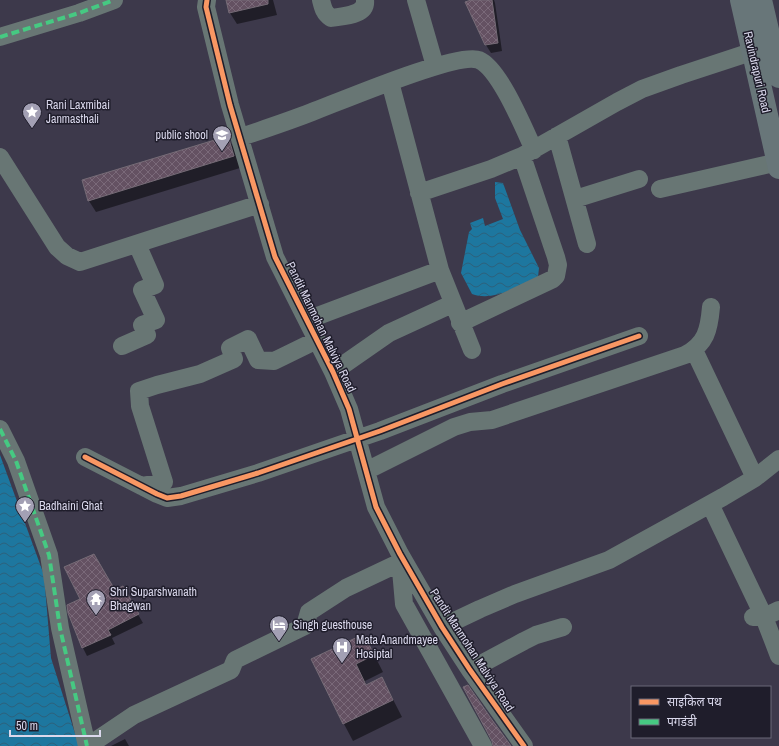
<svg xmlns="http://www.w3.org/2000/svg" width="779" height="746" font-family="'Archivo Narrow','Noto Sans Devanagari',sans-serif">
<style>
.water{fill:url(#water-waves)}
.shadow{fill:#0007}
.building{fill:url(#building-cross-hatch);stroke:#756b76}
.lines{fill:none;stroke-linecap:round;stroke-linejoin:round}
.minor{stroke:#687674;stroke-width:18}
.major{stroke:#687679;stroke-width:22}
.quiet{stroke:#46c982;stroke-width:4;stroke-dasharray:8 4;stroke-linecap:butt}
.cycleway-casing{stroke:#1f1d2b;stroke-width:8}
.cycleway{stroke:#f99763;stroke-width:5}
.labels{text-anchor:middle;stroke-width:3;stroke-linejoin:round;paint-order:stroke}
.street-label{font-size:12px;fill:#dad8ec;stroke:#1f1d2b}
.poi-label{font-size:12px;fill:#dad8ec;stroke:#1f1d2b;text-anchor:start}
</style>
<defs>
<pattern id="water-waves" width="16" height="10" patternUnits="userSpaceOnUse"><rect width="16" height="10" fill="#1d779f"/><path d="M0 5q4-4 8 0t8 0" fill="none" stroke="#2b617c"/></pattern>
<pattern id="building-cross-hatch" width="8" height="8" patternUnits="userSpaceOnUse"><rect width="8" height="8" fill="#645162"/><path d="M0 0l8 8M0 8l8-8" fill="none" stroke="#7a6979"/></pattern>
</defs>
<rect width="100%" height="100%" fill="#3d394b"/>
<path class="water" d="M495,182L503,183L520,230L539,268L538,277C518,286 494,302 472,294L461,273L469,232L472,229L470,223L483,218L485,226L503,219L495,198Z
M0,455L44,575L51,658L79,746H0Z"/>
<path class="shadow" d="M227,0H273L277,15L237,24L230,13Z
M474,0H494L495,3L502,51L491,53L486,45Z
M227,137L234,148L240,168L96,212L89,201Z
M122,587L143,623L112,638L115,644L87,656L83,648L69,613Z
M364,635L383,672L365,681L367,686L382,678L402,717L353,741L344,724L313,660Z
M125,739L129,746H111Z"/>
<path class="building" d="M226,0H268V4L229,13Z
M471,0H492L498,43L485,45L465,2Z
M228,136L234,156L88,201L82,180Z
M94,554L115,590L123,586L139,614L108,630L111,635L82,648L68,613L67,605L80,599L64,567Z
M364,634L374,655L356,664L366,685L382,677L393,700L343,724L311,659Z
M468,685L490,717L511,746H493L492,741L463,687Z"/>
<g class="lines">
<path class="minor" d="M207,0L206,7L230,105L275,257L333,372L349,409L376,507L400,554L442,627L470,670L524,746
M321,0C323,8 324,13 331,18C342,16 367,16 365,0
M416,0L435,66
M0,37L79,13L114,0
M390,82L440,270L472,350
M557,136L587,244
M241,137C265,129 289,121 312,112C339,102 458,51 479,60C500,69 524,129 534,150
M0,157L57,247L67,256L80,262L260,204
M660,189L778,162
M419,193L491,169L522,156L617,102L642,89L681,75L766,47
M575,199L639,179
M307,320L440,270
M460,323L553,279L556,276L558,265L556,257L522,156
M122,346L147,335L142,325L156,320L142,290L155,285L137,244
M694,350L755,478
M333,372L389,333L452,304
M0,429L16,461L49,555L60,628L87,746
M85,457L157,494L167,498L181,496L258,473L380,431L502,384L639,336
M366,471L454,427L470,422L492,420L685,355C706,344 709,330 711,307
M141,486L164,482L140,406L139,391L157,385L200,374L234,359L230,348L248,339L258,360L274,361L317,340
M710,504L764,617L779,656
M400,559L404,604L483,746
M753,617H764L779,610
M442,627L480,609L515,594L609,560L723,497L755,478L779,459
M470,670L524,641L536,635L563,627
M88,746L134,715L231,670L235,660L305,626L309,612L346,588L401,562"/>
<path class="major" d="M741,0L779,168
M761,0L779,77"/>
<path class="quiet" d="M0,37L79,13L114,0
M0,429L16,461L49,555L60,628L87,746"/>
<g class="cycleway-casing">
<path id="cycleway" d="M207,0L206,7L230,105L275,257L333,372L349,409L376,507L400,554L442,627L470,670L524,746
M85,457L157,494L167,498L181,496L258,473L380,431L502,384L639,336"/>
</g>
<use href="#cycleway" class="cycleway"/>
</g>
<defs>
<g id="sight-pin" transform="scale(1)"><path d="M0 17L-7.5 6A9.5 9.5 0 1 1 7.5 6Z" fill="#a3a0b4" stroke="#1f1d2b"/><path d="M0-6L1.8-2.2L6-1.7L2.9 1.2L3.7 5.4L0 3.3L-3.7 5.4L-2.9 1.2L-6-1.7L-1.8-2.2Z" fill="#fff"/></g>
<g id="school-pin" transform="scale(1)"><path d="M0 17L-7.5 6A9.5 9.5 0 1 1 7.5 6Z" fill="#a3a0b4" stroke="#1f1d2b"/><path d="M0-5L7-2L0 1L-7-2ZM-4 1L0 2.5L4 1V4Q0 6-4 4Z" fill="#fff"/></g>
<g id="temple-pin" transform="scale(1)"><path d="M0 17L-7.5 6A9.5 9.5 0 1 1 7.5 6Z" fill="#a3a0b4" stroke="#1f1d2b"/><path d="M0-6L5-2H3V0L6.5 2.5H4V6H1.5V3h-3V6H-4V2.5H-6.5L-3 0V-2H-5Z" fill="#fff"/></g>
<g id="hotel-pin" transform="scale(1)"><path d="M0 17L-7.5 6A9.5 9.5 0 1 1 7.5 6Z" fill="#a3a0b4" stroke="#1f1d2b"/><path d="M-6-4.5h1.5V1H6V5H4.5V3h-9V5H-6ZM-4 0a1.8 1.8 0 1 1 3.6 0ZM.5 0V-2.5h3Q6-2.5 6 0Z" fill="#fff"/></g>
<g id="hospital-pin" transform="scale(1)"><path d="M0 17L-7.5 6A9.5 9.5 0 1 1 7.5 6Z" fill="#a3a0b4" stroke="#1f1d2b"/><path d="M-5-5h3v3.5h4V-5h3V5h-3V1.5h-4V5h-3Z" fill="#fff"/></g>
</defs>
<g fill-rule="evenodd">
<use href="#sight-pin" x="32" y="112"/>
<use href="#school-pin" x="222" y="135"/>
<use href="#sight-pin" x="25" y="506"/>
<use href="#temple-pin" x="96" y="599"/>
<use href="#hotel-pin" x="279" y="625"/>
<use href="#hospital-pin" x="342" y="647"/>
</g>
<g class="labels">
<g class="street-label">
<text transform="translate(757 72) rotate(77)" y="4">Ravindrapuri Road</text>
<text transform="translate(321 327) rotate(64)" y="4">Pandit Manmohan Malviya Road</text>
<text transform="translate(472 650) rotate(57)" y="4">Pandit Manmohan Malviya Road</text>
</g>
<g class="poi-label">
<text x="46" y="109">Rani Laxmibai<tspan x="46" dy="14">Janmasthali</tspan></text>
<text x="208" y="139" text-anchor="end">public shool</text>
<text x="39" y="510">Badhaini Ghat</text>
<text x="110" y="596">Shri Suparshvanath<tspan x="110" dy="14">Bhagwan</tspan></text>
<text x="293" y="629">Singh guesthouse</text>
<text x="356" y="644">Mata Anandmayee<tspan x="356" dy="14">Hosiptal</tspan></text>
</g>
</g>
<rect x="631" y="686" width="140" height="52" fill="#1f1d2b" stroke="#6a6878"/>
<rect x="639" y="699" width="20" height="6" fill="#f99763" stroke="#6a6878"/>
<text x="667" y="706" font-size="12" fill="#dad8ec">साइकिल पथ</text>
<rect x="639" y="719" width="20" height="6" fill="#46c982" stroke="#6a6878"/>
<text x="667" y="726" font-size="12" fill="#dad8ec">पगडंडी</text>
<path d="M10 730v6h90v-6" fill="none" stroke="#dad8ec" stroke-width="2"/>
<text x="16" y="730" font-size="12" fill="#dad8ec" stroke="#1f1d2b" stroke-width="3" paint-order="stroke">50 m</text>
</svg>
